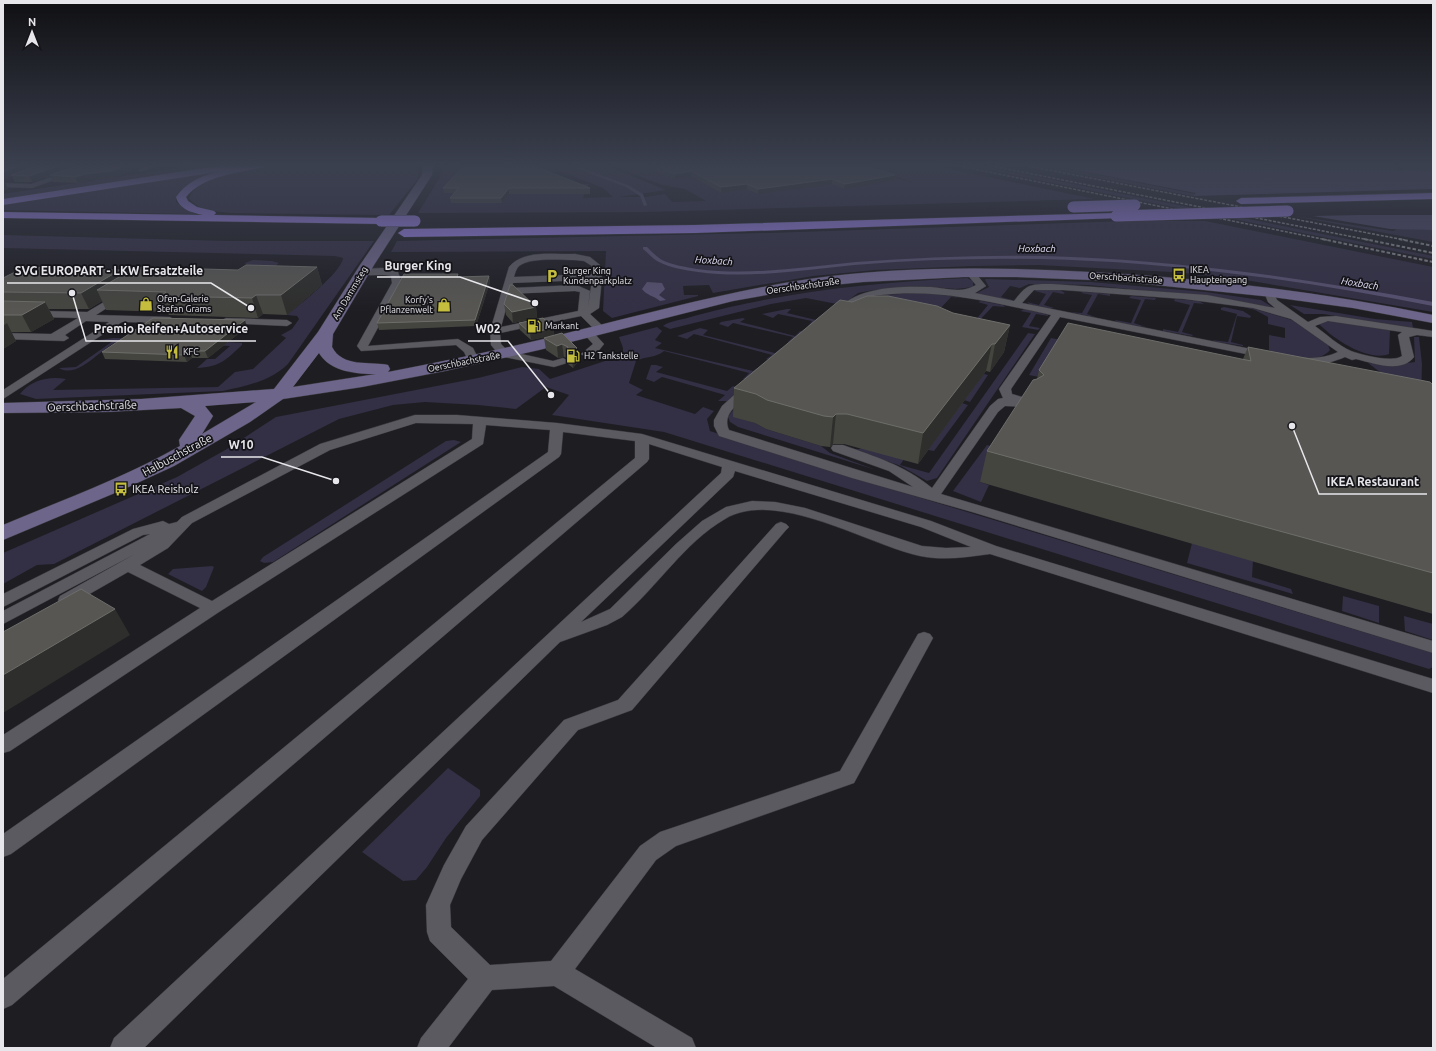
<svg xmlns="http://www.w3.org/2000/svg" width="1436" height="1051" font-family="Ubuntu,sans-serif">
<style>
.green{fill:#332f44;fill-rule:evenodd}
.forest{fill:#4a4463}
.water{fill:#575170}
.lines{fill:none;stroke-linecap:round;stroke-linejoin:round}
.stream{fill:#575170;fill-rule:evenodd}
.lane-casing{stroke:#39383d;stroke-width:1}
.secondary-casing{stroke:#39383d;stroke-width:1}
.highway-casing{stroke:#39383d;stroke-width:1}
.lane{fill:#5b5a61;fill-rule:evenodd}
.secondary{fill:#6e668a;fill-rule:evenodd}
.highway{fill:#9b81e9;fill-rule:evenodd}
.rail-far1{stroke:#88878b;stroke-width:1.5;stroke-dasharray:3 1.5;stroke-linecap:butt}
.rail{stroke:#88878b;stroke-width:2;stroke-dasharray:3.5 2;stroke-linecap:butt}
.highway-bridge-casing{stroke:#39383d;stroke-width:12;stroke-linecap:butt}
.highway-bridge{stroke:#9b81e9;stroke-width:11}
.wall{fill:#454540}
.shaded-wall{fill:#2e2e2c}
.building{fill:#575652;stroke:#6d6d6a}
.labels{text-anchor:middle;stroke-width:3.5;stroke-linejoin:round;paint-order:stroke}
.far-poi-label{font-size:9px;fill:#e7e6ea;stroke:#141419;text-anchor:start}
.far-street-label{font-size:9px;fill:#e7e6ea;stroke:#141419}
.far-water-label{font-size:10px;font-style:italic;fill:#e3dff7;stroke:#141419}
.street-label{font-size:11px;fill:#e7e6ea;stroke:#141419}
.poi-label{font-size:11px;fill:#e7e6ea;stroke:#141419;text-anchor:start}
.leader{fill:none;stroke:#e7e6ea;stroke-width:1.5}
.callout-dot{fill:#e7e6ea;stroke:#141419;stroke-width:1.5}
.callout-label{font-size:12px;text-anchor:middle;font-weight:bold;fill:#e7e6ea;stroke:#141419;stroke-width:3.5;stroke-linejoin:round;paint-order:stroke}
</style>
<rect width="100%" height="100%" fill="#1e1d22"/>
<path class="green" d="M197,165H236L3,200V194Z
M250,165L189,185C182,189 176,193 176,202L186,210L197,213L194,214L3,210V203Z
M270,165H414C419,170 419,173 417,180L389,215L231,213C216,211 198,211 189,198C198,175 248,169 270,165Z
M441,165H605L666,190L619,197H646L665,194L672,202L706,201L685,189L662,185L610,165H851L917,184L864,165H930L1095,199L645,212L418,213L440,177L443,169ZM544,172H563L603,188L613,197L583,198L589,184L538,183Z
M963,165H977L1433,256V259Z
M1031,165H1047L1195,194L1193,196Z
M1401,165H1433V171H1402Z
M1294,216L1393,231L1399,228L1433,230V242Z
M1129,221H1205L1433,267V312L1228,277L1172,272L1039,265L972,266L875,270L813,276L713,293L709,285L683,286L684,295H698V296L612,318L603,311L606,251L391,252L397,241L769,233Z
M3,235L229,241H374L288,364C270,381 247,386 223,391L36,399L20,394C31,380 49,376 66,379L53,390L218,387L235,372L253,369L286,338L281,335L292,329L299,319L297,316L287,315C299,305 342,272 343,258L335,256L3,248Z
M253,260L272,261L279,263L268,272L257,274L245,263Z
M967,278L973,281V287L956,289L920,286L873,290L858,293L842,305L806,298L771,304L670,329L663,326C668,321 686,319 694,316C783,292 875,282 967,278Z
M986,279L1091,282L1206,292L1261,300L1274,308L1221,298L1088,285L1029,284L1020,288L1010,286L1001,297L1012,300L1009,301L975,294L989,287L985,280Z
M1036,290H1060L1065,293L1063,294L1053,292L1044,305L1054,308C1048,310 1032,308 1027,302L1039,305L1046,294L1035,291Z
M921,292L963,298L951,297L939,310L877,296Z
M1083,292L1110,294V296L1098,294L1087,314L1098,318L1070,312L1082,313L1092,295L1081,293Z
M1131,296L1156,298L1155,300L1145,299L1134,323L1146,327L1118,323L1115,320L1131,323L1141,300L1129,298Z
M1175,299L1199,301L1204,304L1194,303L1182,332L1193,335L1192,336L1163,331V329L1178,332L1190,305L1174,301Z
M981,301L1003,305L1005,307L993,306L977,323L974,322L988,305L978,302Z
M1238,304L1292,320L1328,345L1330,350C1318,365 1290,356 1274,354L1269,350V335L1285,338V328L1268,324V317L1255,310L1236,305Z
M1290,305L1375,319L1412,322L1413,328L1323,314H1304Z
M1224,307L1243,311L1251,316L1250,318L1237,316L1231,342L1243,345V346L1217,342L1212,340L1228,342L1237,314L1221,310V308Z
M787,309H791L787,313L816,320L820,316L823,317L811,326H808L812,321L778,314L773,318L762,314Z
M1025,309L1048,315V316L1036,314L1029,326L1040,328L1038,330L1022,327L1031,313L1020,311Z
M743,318L745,319L740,322L795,336L800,331L804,332L790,342H788L793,337L733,323L728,327L719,324L721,322Z
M1332,320L1390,330L1389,354C1368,362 1333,339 1318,323Z
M657,327L662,331L655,340L662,343L655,348L753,371L759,367L762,368L747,379H743L749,373L664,351C656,358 646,356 636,361L629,383L643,390L636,395L695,414L703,407L714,411L707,419L710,431L822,468L1433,653V667L1429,669L664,432L552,415L569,395L546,387L516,409L478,405L425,402L393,405L339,419L54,564L37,565L3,584V553L177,477L227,449L276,417L478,378L522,367L539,369L550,379L605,361L623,360V348L619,337Z
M700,328L708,330L703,335L775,353L781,348L784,349L769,360L766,359L772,355L694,334L687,339L677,336Z
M1028,333L1035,334L937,478L927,481L901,466L855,450L862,448L909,452L900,465L929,473Z
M1414,337H1419L1422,364L1421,403L1368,363L1392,365L1415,362Z
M113,338L172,339C160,340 128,338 119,341C102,346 79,380 59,368L76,367L113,341L99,340Z
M1051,338L1148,358L1044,378L1029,375Z
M211,341L242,343V345C226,360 220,367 197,368L207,359H215L230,346L206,345Z
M651,365H656L663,367L656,372L727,391L733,386L740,388L728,401H718L725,395L662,377L654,382L646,379Z
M984,374L988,375L970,402L964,400Z
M962,403L968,405L934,451L928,450Z
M735,407L741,409L733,416L755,423L766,429L821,446L830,453L876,470L738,427L730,422L728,417Z
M454,440L461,442L273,562L264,563L260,561L263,557L446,441Z
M987,445L1001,449L980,482L989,485L981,502L953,491Z
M1192,543L1253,561L1252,577L1291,589L1293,594L1187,563Z
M212,566L214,567L206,587L202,591L168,574L173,569Z
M1343,596L1379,606V623L1342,611Z
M1404,616L1433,624V640L1405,631Z
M448,768L480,790V796L446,838L427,867L416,880L403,881L362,852Z"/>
<path class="forest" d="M1051,165H1397V170L1433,171V189L1193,196L1196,193Z
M1360,215H1433V230L1390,229L1313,216Z"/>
<path class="water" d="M647,282L662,283L665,289L659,295L666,300L660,301C654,296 646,295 642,289Z"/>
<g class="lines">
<path class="stream" d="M568,165H573L628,185L643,194L647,205L644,206L640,196L626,187Z
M643,247H647C651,251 657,257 662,260C672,265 686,267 697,269C750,276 803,267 856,262C928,257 1000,254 1072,257C1194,262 1314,280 1433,302V306C1362,292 1291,280 1219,272C1098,257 975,255 854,265C802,270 750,279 698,272C685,270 670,268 659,262C653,259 648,253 643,249Z"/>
<g class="lane-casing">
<path id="lane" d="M87,165H96L32,188L3,187V183L31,184Z
M149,165H158L141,172L138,170Z
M575,254L590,257L600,265L602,277L599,308L590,314L605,328L606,330L605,332H597L581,316L500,333L501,344L508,351L553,361L563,358L569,361L567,363L554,367L504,357L500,356L491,345L490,331L509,267C524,249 554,255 575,254ZM575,260L584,261L592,266V274L514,277C515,273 516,269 519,266C530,257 561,260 575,260ZM592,280L588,307L590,291L576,285L512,288L513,283ZM575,291L580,292L578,311L501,327L510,294Z
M383,268L398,272L402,283L368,346L458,339L473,348L479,360L477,362H469L464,352L456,345L361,351L357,346L392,283L391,276C381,273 364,278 357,272L362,269Z
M970,269L973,270L986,286L975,293L1014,301C1027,284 1030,284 1052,284L1207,295L1275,308L1268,302L1264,292L1269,289L1272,290L1277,300L1308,322L1320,317L1336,316L1433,331V337L1417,335L1409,337L1414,357C1401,374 1373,363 1356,359L1352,360L1345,357C1329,364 1311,367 1294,362L1292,360L1298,357C1312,359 1325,358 1338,352L1291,319L1253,308L1184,299L1063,290H1034L1022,303L1266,352L1271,355L1266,358L1060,317L1011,389L1012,394L1033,400L1035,403L1029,407L1005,406L998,412L941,494L1433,641V653L972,512L852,478L719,436L714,426V420L722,406L744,386H752L754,389L752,392C741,402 721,413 729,430L913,487L889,471L833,451L831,448L833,445H843C876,457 904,465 932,488L990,406L998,399L1003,398L999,389L1051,315C995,303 939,288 881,295C876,295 868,297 864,299C856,304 846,318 835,315L834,313C855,286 900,286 931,287C947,288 961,294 976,285L965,272ZM1328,321L1402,332L1398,335L1402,356C1392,363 1363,355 1351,351C1339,346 1326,334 1315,326Z
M121,292L126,295L124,297L96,315L170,317L175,320L170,323L122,322L3,399V390L109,322L86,321L65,335L69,338L64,341L3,339V333L51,334L78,318L3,316V310L87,312Z
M226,318L287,320L292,323L287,326L222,323L221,321Z
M588,330L592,331L604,344L596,354L586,357L581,354L593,344L583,333Z
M415,415H457L557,423L642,434L931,521L996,546L1433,679V693L990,554C967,557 943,561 920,556C868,545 776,488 725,519C684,543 658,586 622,617L607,625L560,642L144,1048H110L114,1038L721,473L722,467L649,444V459L647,462L12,1005L3,1009V979L635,458V441L563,432L561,454L559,457L11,854L3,857V834L548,452L550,430L486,425L483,444L219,612L10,751L3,753V735L200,608L128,572L72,604L66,606L60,604L58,600L60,596L135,554L3,624V611L150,534L143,535L3,607V594L133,529L163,521L169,524L177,522L182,517L320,444ZM416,423L473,424L472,439L212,601L140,565L168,548L192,523L330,450ZM735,471L921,527L971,547L946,548L922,546L805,508L775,502L752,501L726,507L702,521L676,544L610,609L581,622L733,477Z
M781,522L786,524L789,527L786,530L632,710L578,730L482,840L461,879L450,905L451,927L490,965L551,961L640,846L660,832L840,771L918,634L924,632L930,634L933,638L854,783L676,846L656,860L575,969L692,1038L696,1048H657L554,986L492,990L448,1048H417L421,1038L468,979L430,941L427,932L426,905L444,865L466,826L564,720L618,700L776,524Z"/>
</g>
<g class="secondary-casing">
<path id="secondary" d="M423,165H433L432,175L374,265L333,334L332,347C343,368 369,361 388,365L390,369L388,372C451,360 514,347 575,331C653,312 730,291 809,279C902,266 997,267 1090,272C1205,278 1320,292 1433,315V323L1353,308L1272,297L1116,281L1015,277H964L863,282L812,287L733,301L539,350L445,371L362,387L283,399L250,422L174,466L122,490L3,540V525C62,500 124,478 180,446L179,440L195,416L181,408L106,412L3,413V403L141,399L274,389L318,332L360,265L422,175ZM319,353C330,372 357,374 376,374L293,387ZM256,402L202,434L213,416L205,406Z"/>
</g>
<g class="highway-casing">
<path id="highway" d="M224,165H266L264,167C239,173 204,175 186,197L188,201L197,207L214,211L216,213L214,215L381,218L387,221L381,224L3,218V212L203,215C191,212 180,210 176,197C186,183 200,176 217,172L3,205V199Z
M1433,193V199L1241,204L1236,201L1241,198Z
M1116,213L1122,216L1120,218L695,233L404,237L398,233L404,229L695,225Z"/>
</g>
<use href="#lane" class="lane"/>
<use href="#secondary" class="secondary"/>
<use href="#highway" class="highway"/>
<path class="rail-far1" d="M954,165L1327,240
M986,165L1369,240
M1023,165L1262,211
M1257,212L1405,240"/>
<path class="rail" d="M1322,239L1433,262
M1364,239L1433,253
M1399,239L1433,246"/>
<g class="highway-bridge-casing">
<path id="highway-bridge" d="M1073,207L1135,205
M1116,216L1288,211
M381,221H415"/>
</g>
<use href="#highway-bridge" class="highway-bridge"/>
</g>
<path class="wall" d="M3,165H145L114,178L88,180L78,183L53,182L51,176L32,182H15L12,176L4,179L3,182L8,189L3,190Z
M640,165H864L895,175V180L844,189L832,184L758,194L747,189L721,193L691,176L675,179Z
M443,188H590V194H509L502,203H451L450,198L454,193H444Z
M317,267L322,285L287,315L263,314L258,318L169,315L167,312L106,310L102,301L89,309H49L54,319L31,332H11L16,341L3,349V278L123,275Z
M458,274V277L489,276L490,282L476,326L379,330L377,323Z
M852,302L953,313L1010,325L1004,352L990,372L986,371L918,464L844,444H833L830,447L821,446L766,429L755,423L733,417L734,388Z
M504,304L536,307L537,318L513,323L506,315Z
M519,323L553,328L554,335L531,340L520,330Z
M247,327L208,358H192L187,362L105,359L102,352Z
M562,333L579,360L573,368L568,364L567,358L564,357L558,358L546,350L544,338Z
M1248,347L1433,385V614L980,482L987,451L1037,379L1039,370L1243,359Z"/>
<path class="shaded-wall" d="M22,165H43L11,175L12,176L4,179L3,183V172Z
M61,165H82L32,182L29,176Z
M127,165H145L114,178L88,180L78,183L75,177L85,174Z
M691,171V176L675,179V174Z
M895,175V180L844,189L845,184Z
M832,179V184L758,194V189Z
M5,182L8,189L3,190V183Z
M747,184V189L721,193V187Z
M509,188V194L502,203L501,198Z
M317,267L322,285L287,315L281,295Z
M120,270L127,286L97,290L102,301L89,309L81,293Z
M489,276L490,282L476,326L475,320Z
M256,295L263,314L258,318L252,298Z
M45,302L54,319L31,332L22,315Z
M536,307L537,318L513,323L512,312Z
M245,320L247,327L208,358L205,351Z
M7,323L16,341L3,349V326Z
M1010,325L1004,352L990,372L995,344Z
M553,328L554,335L531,340L530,333Z
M562,344L564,357L558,358L557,346Z
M992,344L986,371L918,464L923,433Z
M577,348L579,360L573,368L571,355Z
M189,351L192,358L187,362L184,355Z
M836,414L833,444L830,447L833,417Z
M115,609L130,635L3,713V675Z"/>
<path class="building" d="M3,165H22L3,172Z
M38,165H61L29,176L11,175Z
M80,165H127L111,171L85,174L75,177L50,175Z
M465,165H532L590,188H509L501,198H450L459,188H443Z
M652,165H864L895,175L845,184L832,179L758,189L747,184L721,187L691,171L675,174Z
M246,265L317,267L281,295H256L252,298L161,296L166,292L97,290L136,267L238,270Z
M29,267L120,270L81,293L3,292V278L13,273H17Z
M404,274H458L457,277L489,276L475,320L377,323Z
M510,285H513L536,307L512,312L504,304Z
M867,296H888L937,306L953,313L1010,325L995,344H992L923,433L847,414H836L833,417L824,416L767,400L756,394L734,388L840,300L852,302Z
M3,301L45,302L22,315H3Z
M153,318L245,320L205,351H189L184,355L102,352Z
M543,318L553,328L530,333L519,323Z
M1068,323L1251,361L1248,347L1430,382L1433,385V573L987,451L1033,380L1037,379L1044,375L1039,370Z
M562,333L577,348L571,355L566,352L568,347L562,344L557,346L544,338Z
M81,589L115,609L3,675V632Z"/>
<linearGradient id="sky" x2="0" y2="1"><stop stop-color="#101013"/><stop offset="0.53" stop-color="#3b404f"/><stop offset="1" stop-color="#3b404f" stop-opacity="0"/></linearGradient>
<rect width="1436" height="312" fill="url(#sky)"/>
<defs>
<g id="bus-bare" transform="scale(1.08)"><path d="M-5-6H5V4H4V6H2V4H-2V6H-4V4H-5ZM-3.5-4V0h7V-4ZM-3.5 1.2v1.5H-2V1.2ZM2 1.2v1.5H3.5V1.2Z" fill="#c4bd3e" stroke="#141419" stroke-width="2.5" paint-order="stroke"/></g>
<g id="parking-bare" transform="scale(1.08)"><path d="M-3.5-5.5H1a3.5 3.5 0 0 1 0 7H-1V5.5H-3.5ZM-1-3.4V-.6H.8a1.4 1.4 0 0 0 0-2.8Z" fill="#c4bd3e" stroke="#141419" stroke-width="2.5" paint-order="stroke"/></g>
<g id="shop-bare" transform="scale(1.08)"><path d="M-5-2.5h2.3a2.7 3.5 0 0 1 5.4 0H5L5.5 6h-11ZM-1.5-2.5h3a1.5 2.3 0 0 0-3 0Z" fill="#c4bd3e" stroke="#141419" stroke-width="2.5" paint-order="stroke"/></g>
<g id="fuel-bare" transform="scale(1.08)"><path d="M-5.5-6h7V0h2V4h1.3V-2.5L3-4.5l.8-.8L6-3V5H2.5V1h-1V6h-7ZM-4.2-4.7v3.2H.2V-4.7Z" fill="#c4bd3e" stroke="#141419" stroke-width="2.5" paint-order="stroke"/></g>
<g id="restaurant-bare" transform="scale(1.08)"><path d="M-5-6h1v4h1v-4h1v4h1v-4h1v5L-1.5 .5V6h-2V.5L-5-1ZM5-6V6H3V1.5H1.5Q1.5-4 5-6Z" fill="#c4bd3e" stroke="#141419" stroke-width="2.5" paint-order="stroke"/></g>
</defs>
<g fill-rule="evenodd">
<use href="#bus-bare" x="1179" y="275"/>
<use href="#parking-bare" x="552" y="276"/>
<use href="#shop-bare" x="146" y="304"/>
<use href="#shop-bare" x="444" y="305"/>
<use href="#fuel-bare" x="534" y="326"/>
<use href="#restaurant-bare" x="172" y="352"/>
<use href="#fuel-bare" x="573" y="356"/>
<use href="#bus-bare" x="121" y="489"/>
</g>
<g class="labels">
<g class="far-poi-label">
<text x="1190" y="273">IKEA<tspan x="1190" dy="10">Haupteingang</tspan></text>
<text x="563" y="274">Burger King<tspan x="563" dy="10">Kundenparkplatz</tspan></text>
<text x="157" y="302">Ofen-Galerie<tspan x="157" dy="10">Stefan Grams</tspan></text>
<text x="433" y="303" text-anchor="end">Korfy's<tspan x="433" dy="10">Pflanzenwelt</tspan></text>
<text x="545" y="329">Markant</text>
<text x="183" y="355">KFC</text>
<text x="584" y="359">H2 Tankstelle</text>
</g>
<g class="far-street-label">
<text transform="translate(1126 278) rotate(4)" y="3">Oerschbachstraße</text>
<text transform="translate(803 286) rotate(-8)" y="3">Oerschbachstraße</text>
<text transform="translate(350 293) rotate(-59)" y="3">Am Dammsteg</text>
<text transform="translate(464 362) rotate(-11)" y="3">Oerschbachstraße</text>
</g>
<g class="far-water-label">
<text x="1037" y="252">Hoxbach</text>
<text transform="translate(714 260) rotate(4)" y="4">Hoxbach</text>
<text transform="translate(1360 283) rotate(9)" y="4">Hoxbach</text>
</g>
<g class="street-label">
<text transform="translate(92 406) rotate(-2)" y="4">Oerschbachstraße</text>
<text transform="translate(177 455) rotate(-28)" y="4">Halbuschstraße</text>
</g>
<g class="poi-label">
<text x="132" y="493">IKEA Reisholz</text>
</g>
</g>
<path class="leader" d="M535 303L460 277H377M251 308L211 283H7M551 395L508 341H468M72 293L86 341H256M336 481L262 457H221M1292 426L1319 494H1427"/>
<g class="callout-dot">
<circle cx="535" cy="303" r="4"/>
<circle cx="251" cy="308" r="4"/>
<circle cx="551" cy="395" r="4"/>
<circle cx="72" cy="293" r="4"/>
<circle cx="336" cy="481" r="4"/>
<circle cx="1292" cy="426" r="4"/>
</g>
<g class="callout-label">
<text x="418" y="270">Burger King</text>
<text x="109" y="275">SVG EUROPART - LKW Ersatzteile</text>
<text x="488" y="333">W02</text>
<text x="171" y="333">Premio Reifen+Autoservice</text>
<text x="241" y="449">W10</text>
<text x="1373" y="486">IKEA Restaurant</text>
</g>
<rect width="1436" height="1051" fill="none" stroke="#e7e6ea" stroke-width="8"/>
<g transform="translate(32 32)" stroke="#141419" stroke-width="3" paint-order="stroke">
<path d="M0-3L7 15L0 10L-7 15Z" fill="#e7e6ea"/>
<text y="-6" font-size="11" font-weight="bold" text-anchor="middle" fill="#e7e6ea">N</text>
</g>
</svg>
